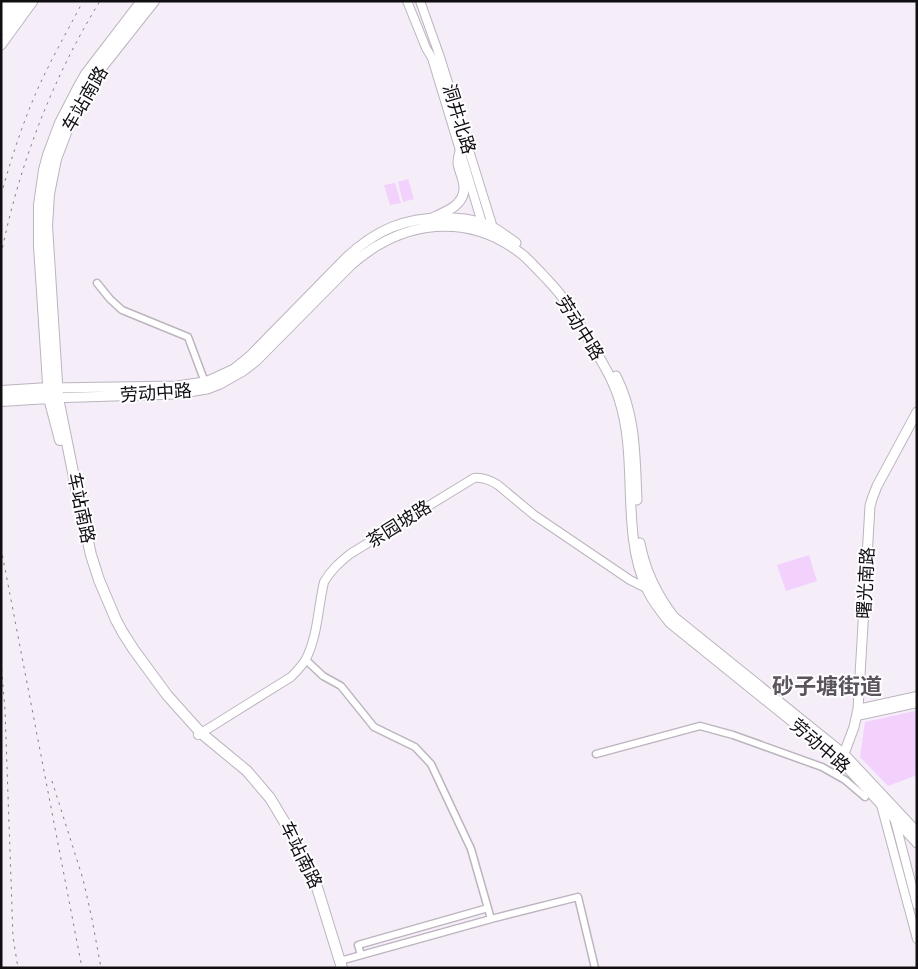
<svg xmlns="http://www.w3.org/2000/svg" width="918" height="969" font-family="Manrope,'Noto Sans SC',sans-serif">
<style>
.green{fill:#f2d1fd}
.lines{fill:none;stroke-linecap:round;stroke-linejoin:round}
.minor-casing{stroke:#bcb4be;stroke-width:9}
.tertiary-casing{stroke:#bcb4be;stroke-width:10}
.secondary-casing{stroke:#bcb4be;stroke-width:11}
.primary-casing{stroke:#bcb4be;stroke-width:12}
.trunk-casing{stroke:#bcb4be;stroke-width:12}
.minor{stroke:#fff;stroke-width:6}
.tertiary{stroke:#fff;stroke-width:8}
.secondary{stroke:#fff;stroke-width:9}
.primary{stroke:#fff;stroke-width:10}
.trunk{stroke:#fff;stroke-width:10}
.rail{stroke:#847e85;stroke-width:1;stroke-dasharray:2.5 5;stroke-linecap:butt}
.labels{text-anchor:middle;stroke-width:4;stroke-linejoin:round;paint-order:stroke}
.street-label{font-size:18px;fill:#110e11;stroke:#fefdff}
.district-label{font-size:22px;font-weight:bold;fill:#5b545d;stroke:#fefdff}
</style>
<rect width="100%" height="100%" fill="#f5edf8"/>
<path class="green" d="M408,179L414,199L403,202L398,182Z
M395,183L401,203L390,205L384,185Z
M809,555L817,581L786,591L777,565Z
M915,711L917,717V775L888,786L860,757L865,722Z"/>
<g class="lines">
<g class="minor-casing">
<path id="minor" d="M97,283L110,299L122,310L188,337L206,385
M306,660L323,676L341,686L374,727L415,747L431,764L471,849L491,919
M596,754L700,726L733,735L822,767L845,780L865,797
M361,955L358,945L488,908
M340,961L491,919L578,897L595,968"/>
</g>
<g class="tertiary-casing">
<path id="tertiary" d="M407,1L426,48L432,58L483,226
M420,1L440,57L494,231
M858,709L917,696
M857,716L917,703
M198,735L291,677C297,671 302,666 306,659C318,635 318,607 324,582C331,570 339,563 350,554L474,478C483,477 490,480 498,485L534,515L630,580L648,589
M881,805L917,939
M894,817L917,905"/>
</g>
<g class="secondary-casing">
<path id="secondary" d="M1,2L2,1
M1,45L33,1
M434,217C448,211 465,204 464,187C464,179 459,171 458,163C458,159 459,155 460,151
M616,376C636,415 635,457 637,500
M52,388L177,386L204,382L210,380L234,369L250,356L347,257C360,245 375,234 392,227C420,216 466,213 494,228C501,232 509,238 516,243
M51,398L176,394L207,389L220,384L243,371L256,361L351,265C402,220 468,211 523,255C530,261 536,268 542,274C549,282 558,290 564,300C572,311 579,323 586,335C598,356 612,376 619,399C639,459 620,532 647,589C652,601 661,612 670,623L841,761L917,843
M640,543C645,570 657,595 674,617L844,754L917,832
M842,759L854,727L858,709L870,506L872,499L877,486L917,412"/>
</g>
<g class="primary-casing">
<path id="primary" d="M154,1L94,77L82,98L70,122L56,159L49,194L47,226L58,398L77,492L91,555L99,580L116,620L123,633L134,650L167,695L201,733L247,771L270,798L296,841L316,884L342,968
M1,391L49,388
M1,401L49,398
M60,440L49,398L39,246V205L44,170L48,155L60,123L77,90L86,74L142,1"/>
</g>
<g class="trunk-casing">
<path id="trunk" d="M1,15L11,1
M1,30L22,1"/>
</g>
<use href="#minor" class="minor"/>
<use href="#tertiary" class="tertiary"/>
<use href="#secondary" class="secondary"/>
<use href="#primary" class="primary"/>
<use href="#trunk" class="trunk"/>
<path class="rail" d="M1,195C10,163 20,131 33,100C47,66 66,34 83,1
M1,255C19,165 52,79 100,1
M1,548L82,968
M1,662L5,710L13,937L18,968
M52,781L83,879L92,919L101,968"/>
</g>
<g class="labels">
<g class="street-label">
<text transform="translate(85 99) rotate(-60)" y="6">车站南路</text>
<text transform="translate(459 119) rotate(73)" y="6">洞井北路</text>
<text transform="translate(580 328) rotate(58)" y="6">劳动中路</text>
<text transform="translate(156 393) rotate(-4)" y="6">劳动中路</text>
<text transform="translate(81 508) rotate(78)" y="6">车站南路</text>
<text transform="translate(399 524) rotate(-32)" y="6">茶园坡路</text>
<text transform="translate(866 583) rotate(-87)" y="6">曙光南路</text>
<text transform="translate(820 746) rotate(41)" y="6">劳动中路</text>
<text transform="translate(301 855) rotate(64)" y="6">车站南路</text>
</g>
<g class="district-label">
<text x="827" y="694">砂子塘街道</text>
</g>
</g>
<rect width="918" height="969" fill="none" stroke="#110e11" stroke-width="5"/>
</svg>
